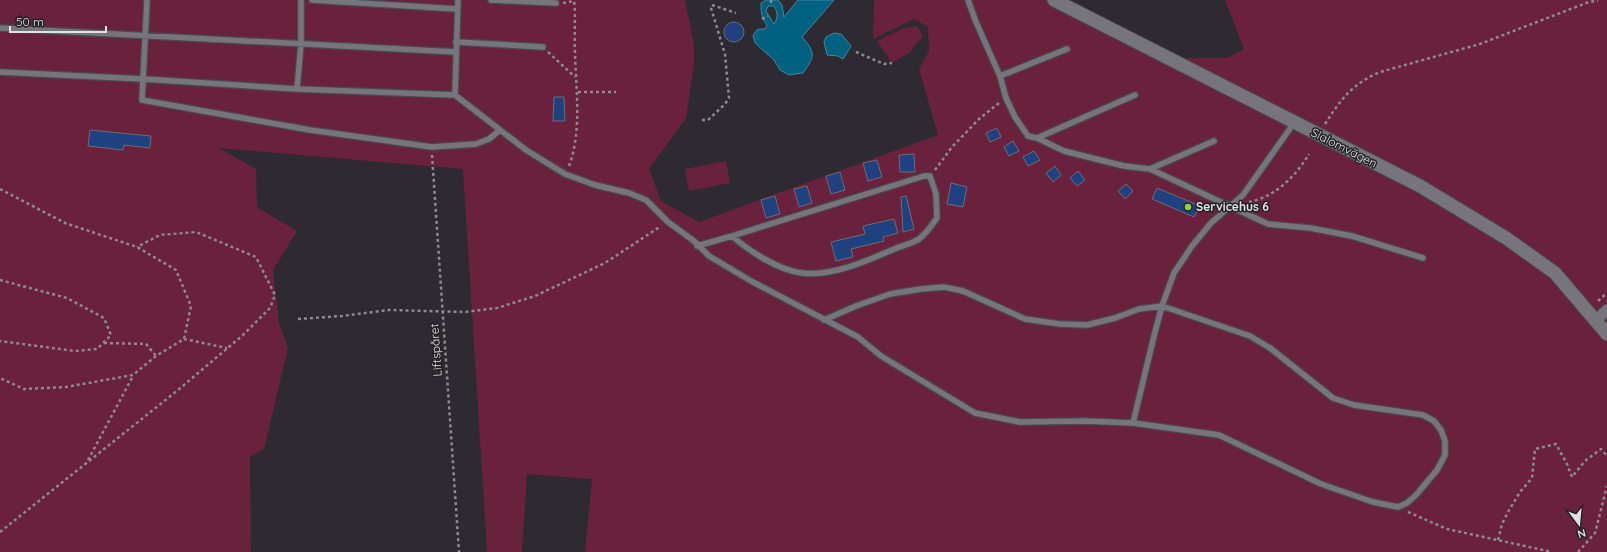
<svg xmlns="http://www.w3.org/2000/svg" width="1607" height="552" font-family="Quicksand,sans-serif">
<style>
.green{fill:#6a213c}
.water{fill:#006181;stroke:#44879f;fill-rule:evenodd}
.building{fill:#204180;stroke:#6a6e74}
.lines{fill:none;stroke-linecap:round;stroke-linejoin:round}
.service-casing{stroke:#4a494e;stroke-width:8}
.minor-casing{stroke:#4a494e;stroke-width:13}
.tertiary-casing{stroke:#4a494e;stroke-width:15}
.path{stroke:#8d8b90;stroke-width:2.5;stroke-dasharray:3 3;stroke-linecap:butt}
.service{stroke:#76757c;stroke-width:5.5}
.minor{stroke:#76757c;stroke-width:11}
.tertiary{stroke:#76757c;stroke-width:13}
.poi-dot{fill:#92cd3e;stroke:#232227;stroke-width:1.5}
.labels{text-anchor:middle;stroke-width:3;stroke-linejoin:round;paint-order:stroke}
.street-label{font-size:12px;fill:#e1e0e4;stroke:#232227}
.poi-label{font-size:12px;font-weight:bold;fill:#e1e0e4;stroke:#232227;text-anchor:start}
</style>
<rect width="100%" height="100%" fill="#2d2b31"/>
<path class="green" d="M0,0H685L694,45V65L686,118L649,169L661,201L699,222L938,135L919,69L929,51L928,27L914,19L873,39L874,0H1054L1166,58H1227L1244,49L1225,0H1607V552H585L592,479L527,474L522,552H487L463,169L219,148L256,169L257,207L297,231L273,270L279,323L288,348L264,449L250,457L251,552H0Z
M917,26L923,36L910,52L892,63L877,41L904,28Z
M726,161L730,183L689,191L685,169Z"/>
<path class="water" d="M766,0H778L782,5L784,17L798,0H834L802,37C816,53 815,56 803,73L789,75L780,70L774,60L755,43L753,35L758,29H765L767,25C761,17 761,12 761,3ZM768,6H774C778,13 778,18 774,24L766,11Z
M834,33L841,34L851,46L843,59L838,56L827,55L824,42L826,37Z"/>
<path class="building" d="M724 32a10 10 0 1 1 20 0a10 10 0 1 1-20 0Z
M554,97H564L565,121H553Z
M997,128L1001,137L990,142L986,133Z
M90,130L151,136L150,148L124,145L123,150L88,146Z
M1013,141L1019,151L1009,156L1004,147Z
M1034,151L1040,160L1028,166L1023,157Z
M914,154L915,172H900L899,155Z
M877,160L882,177L868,181L863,163Z
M1055,166L1061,175L1053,182L1046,173Z
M1078,171L1085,180L1077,186L1070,178Z
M840,172L845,190L831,194L826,176Z
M951,183L967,187L963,207L947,204Z
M1126,184L1133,191L1125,199L1118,191Z
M807,186L812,203L799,207L794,189Z
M1157,188L1200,206L1194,217L1152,199Z
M775,196L780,214L766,218L761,200Z
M906,196L914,229L903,232L901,197Z
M894,219L898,233L883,237L884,241L851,249L853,257L836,261L831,242L865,234L863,226Z"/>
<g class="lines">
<g class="service-casing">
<path id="service" d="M147,0L142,100L310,130L432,147L476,144L489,139L500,130
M312,0L457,9
M491,0L556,3
M968,0L976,22L1000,76L1006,98L1015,117L1028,136L1037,138L1064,151L1124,166L1150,169L1268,224L1310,228L1352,236L1423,258
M0,28L456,52
M456,42L543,47
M0,72L143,79L297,89L455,95L526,150L565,174L595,185L629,193L646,200L668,222L694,241L709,256L751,281L858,337L881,356L975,413L1020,422L1086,421L1133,423L1154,336L1162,306L1174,273L1192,246L1211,223L1243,195L1294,123
M1000,76L1067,49
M297,89L301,44V0
M455,95L458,0
M1037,138L1135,95
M1150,169L1214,141
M697,246L732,236C749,251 778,270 802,273C833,277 871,259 899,247C905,245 913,243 919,239C926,234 932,225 937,218L936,194L930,176H924L732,236
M824,320L856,306L890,294L921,289L944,287L963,291L1025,319L1060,324L1087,325L1115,318L1139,309L1162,306L1250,336L1270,348L1333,398L1354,405L1423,415L1434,421L1441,430L1445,441V455L1437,470L1416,495L1407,503L1398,507L1373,502L1321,484L1219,435L1133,423"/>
</g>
<g class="minor-casing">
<path id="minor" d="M1596,320L1607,310"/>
</g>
<g class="tertiary-casing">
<path id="tertiary" d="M1054,0L1420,186L1506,238L1555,273L1607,334"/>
</g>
<path class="path" d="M771,0V6
M563,3L574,1
M762,19L768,16
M548,52L575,77
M856,52L884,64L892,63
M578,92H616
M702,120H708L725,104L729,98L725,54L711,8L712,5L736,13
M1325,124C1341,99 1352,84 1380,72L1480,44L1586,3L1598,0
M432,155L459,552
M569,166C582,131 576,90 575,53C574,35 576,17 574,0
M935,170L952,147L979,119L999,103
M0,189L65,223L137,247L176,270L191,306L184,339L156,356L133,375L66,387L24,389L0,378
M1249,202C1275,197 1296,176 1309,154
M0,280L67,298L104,318L111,335L97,349L75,351L0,341
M1598,301L1607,293
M298,319L342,316L389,310L465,312L497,308L535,296L605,263L661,226
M184,339L227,348
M104,343L146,344L156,356
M88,460L133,376
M1408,512L1447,529L1552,552
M0,532L178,390L243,335L270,308L275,295L256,257L196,232L160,235L137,247
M1498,540L1502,524L1508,512L1520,492L1532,478L1535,449L1556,444L1567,464L1572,477L1585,461L1601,449L1607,456
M1578,552L1595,533L1607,486"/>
<use href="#service" class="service"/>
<use href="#minor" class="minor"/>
<use href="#tertiary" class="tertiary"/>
</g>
<circle class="poi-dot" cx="1188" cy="207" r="4"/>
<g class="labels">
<g class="street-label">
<text transform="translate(1344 148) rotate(27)" y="4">Slalomvägen</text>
<text transform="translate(436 350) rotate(-94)" y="4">Liftspåret</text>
</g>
<g class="poi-label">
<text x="1196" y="211">Servicehus 6</text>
</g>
</g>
<g transform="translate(1579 524) rotate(164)" stroke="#232227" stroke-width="3" paint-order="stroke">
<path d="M0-3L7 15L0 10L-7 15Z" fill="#e1e0e4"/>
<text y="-6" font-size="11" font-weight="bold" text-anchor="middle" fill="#e1e0e4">N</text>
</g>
<path d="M10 26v6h96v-6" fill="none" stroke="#e1e0e4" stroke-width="2"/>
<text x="16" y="26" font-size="12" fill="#e1e0e4" stroke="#232227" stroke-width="3" paint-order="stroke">50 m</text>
</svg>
